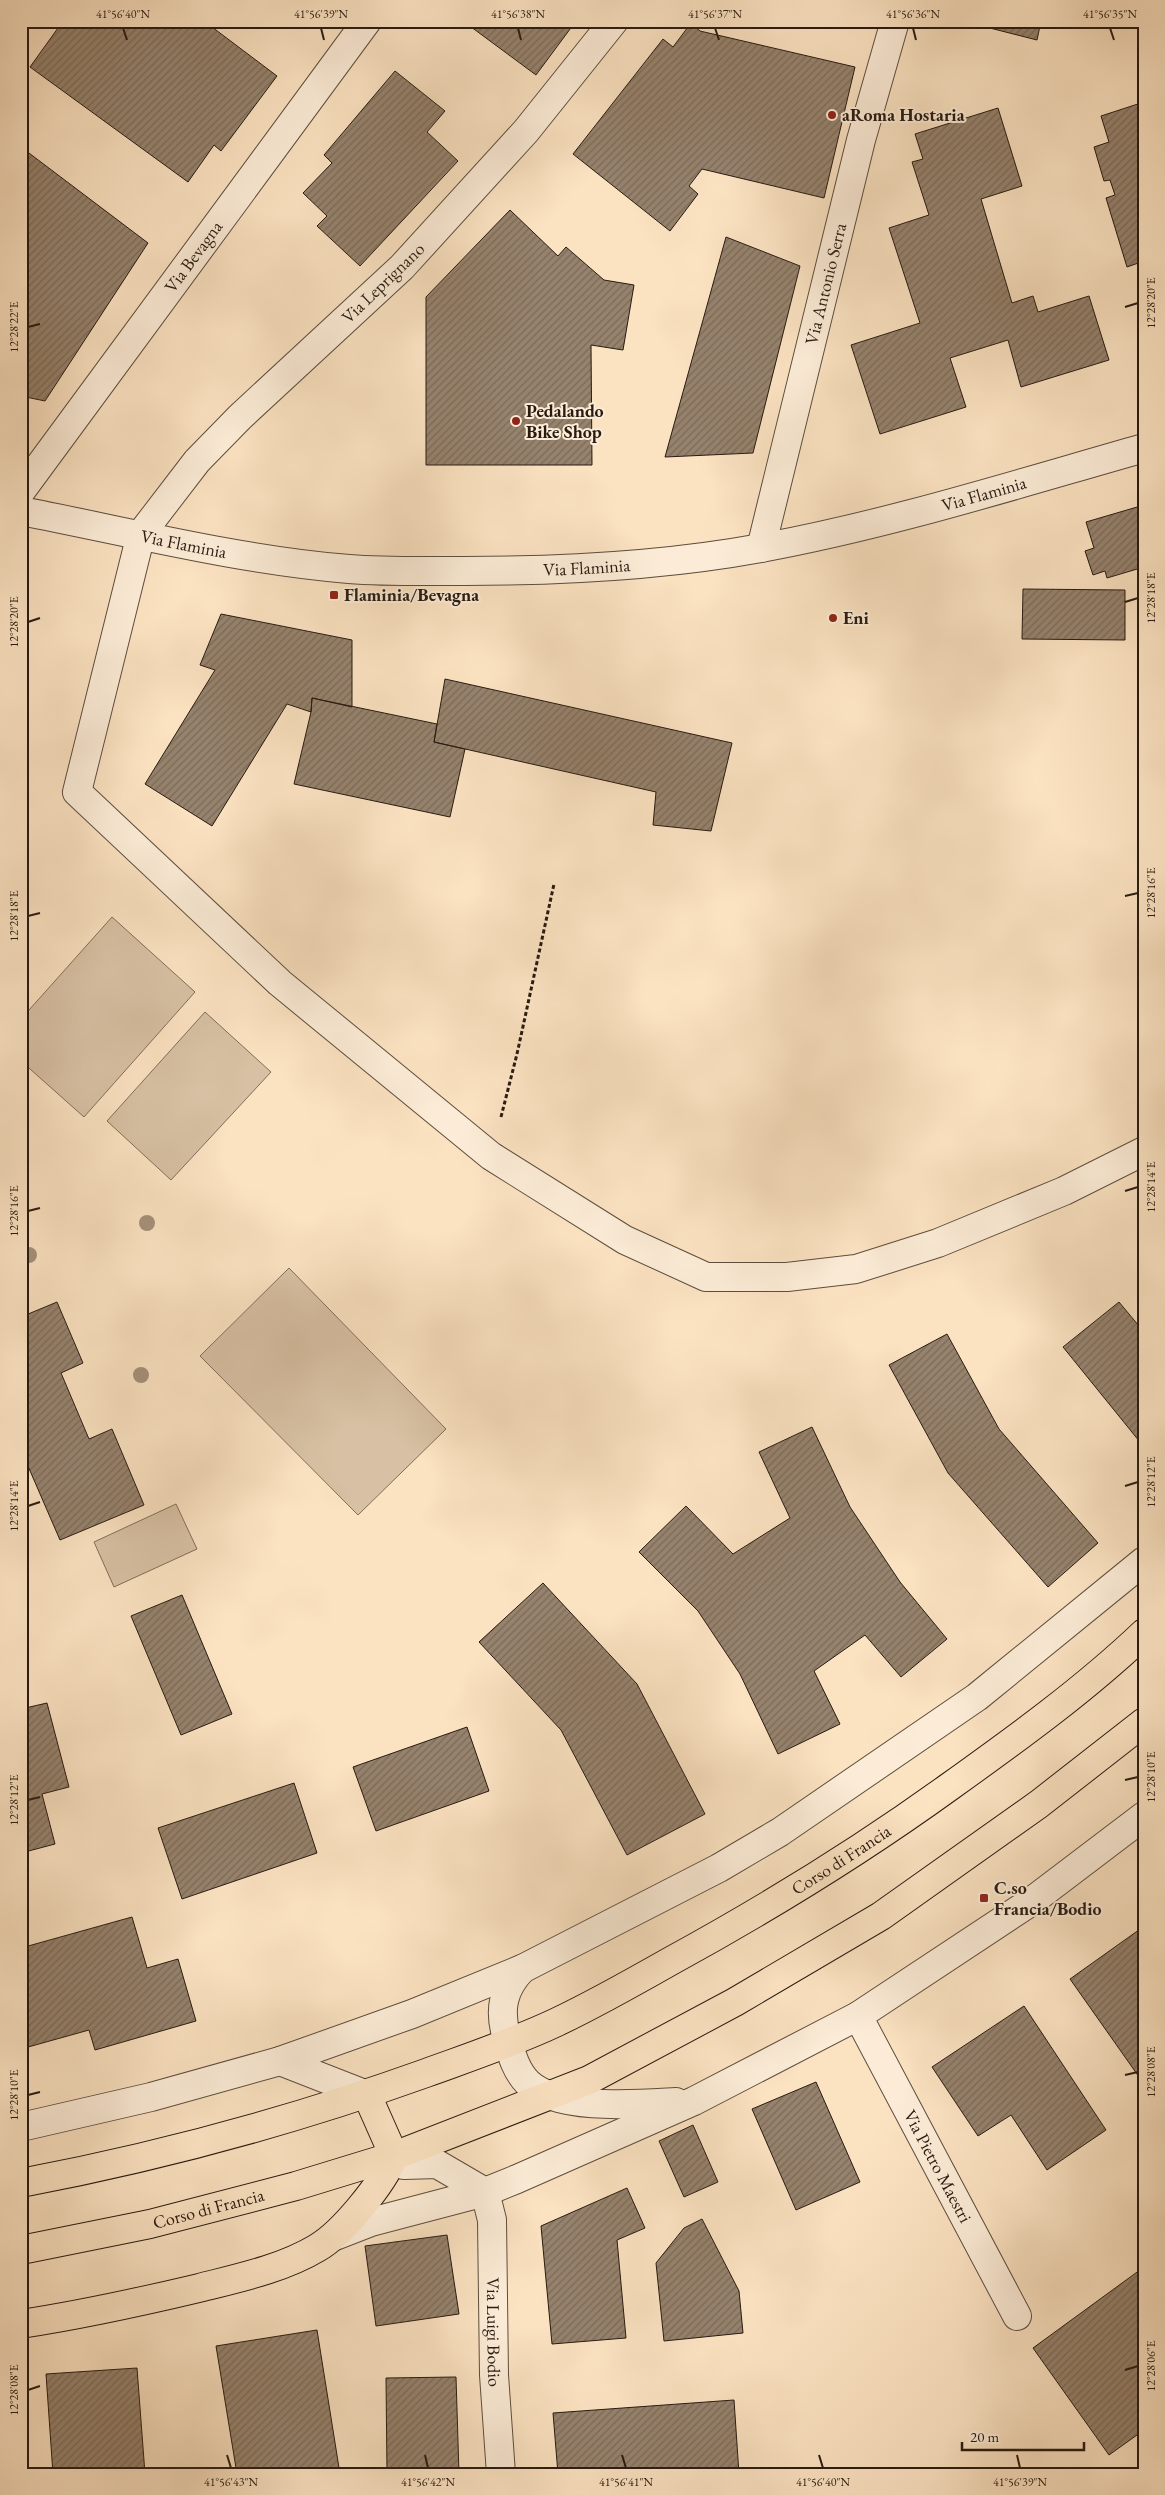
<svg xmlns="http://www.w3.org/2000/svg" width="1165" height="2495" font-family="'EB Garamond',serif">
<style>
.garden{fill:#d7c0a3;stroke:#806e5a}
.building{fill:url(#building-hatch);stroke:#281b12}
.lines{fill:none;stroke-linecap:round;stroke-linejoin:round}
.minor-casing{stroke:#5d4d3e;stroke-width:30}
.major-casing{stroke:#281b12;stroke-width:30}
.path{stroke:#281b12;stroke-width:3;stroke-dasharray:4 2.5;stroke-linecap:butt}
.minor{stroke:#fcecd7;stroke-width:28}
.major{stroke:#fbe2c1;stroke-width:28}
.tree{fill:#a49079}
.ticks{fill:none;stroke:#281b12;stroke-width:2}
.poi-dot{fill:#8f2418;stroke:#fcecd7;stroke-width:2}
.labels{text-anchor:middle;stroke-width:4;stroke-linejoin:round;paint-order:stroke}
.poi-label{font-size:18px;font-weight:bold;fill:#281b12;stroke:#fcecd7;text-anchor:start}
.street-label{font-size:18px;fill:#281b12;stroke:#fcecd7}
.neatline{fill:none;stroke:#281b12;stroke-width:2}
.ticks-label{font-size:12px;text-anchor:middle;fill:#281b12}
</style>
<defs>
<pattern id="building-hatch" width="6" height="6" patternUnits="userSpaceOnUse" patternTransform="scale(1.25)"><rect width="6" height="6" fill="#96826d"/><path d="M-1 1l2-2M0 6l6-6M5 7l2-2" fill="none" stroke="#7a6a58"/></pattern>
</defs>
<rect width="100%" height="100%" fill="#fbe2c1"/>
<filter id="stains"><feTurbulence type="fractalNoise" baseFrequency=".004" numOctaves="4"/><feColorMatrix values="0 0 0 0 .2 0 0 0 0 .09 0 0 0 0 .02 0 0 0 .5 -.17"/></filter>
<radialGradient id="worn" r=".72"><stop offset=".6" stop-color="#630" stop-opacity="0"/><stop offset="1" stop-color="#630" stop-opacity=".3"/></radialGradient>
<path class="garden" d="M112,917L195,992L84,1117L21,1061V1019Z
M205,1012L271,1072L171,1180L107,1121Z
M289,1268L446,1429L358,1515L200,1356Z
M176,1504L197,1549L114,1587L94,1542Z"/>
<path class="building" d="M63,21H204L277,76L221,151L214,145L188,182L30,67Z
M463,21H576L536,75Z
M975,21H1041L1037,40L974,24Z
M691,23L700,31L855,67L824,198L702,169L689,186L698,194L670,231L573,154L663,39L673,47Z
M395,71L445,111L427,132L458,161L360,266L317,226L327,216L303,193L332,163L324,155Z
M1144,102V261L1127,267L1106,198L1115,195L1110,180L1104,181L1094,147L1109,142L1101,116Z
M998,108L1022,186L981,199L1012,303L1033,296L1038,312L1089,296L1109,360L1021,387L1008,340L950,358L966,407L880,434L851,345L920,323L889,228L929,215L912,162L923,159L915,134Z
M21,147L148,243L45,401L21,396Z
M510,210L558,256L566,247L604,280L634,285L623,350L591,345L592,465H426V297Z
M726,237L800,266L753,453L665,457Z
M1144,505V567L1107,578L1105,571L1093,575L1085,551L1094,548L1086,522Z
M1023,589L1125,590V640L1022,639Z
M221,614L352,640V707L312,698L311,712L287,704L212,826L145,784L215,670L200,665Z
M445,679L732,743L711,831L653,825L656,792L434,742Z
M312,698L437,724L434,742L465,749L450,817L294,784L311,712Z
M57,1302L83,1363L61,1373L89,1439L112,1429L144,1505L60,1540L21,1450V1317Z
M1119,1302L1144,1332V1447L1063,1347Z
M947,1334L999,1429L1098,1543L1048,1587L948,1473L889,1365Z
M812,1427L850,1507L900,1582L947,1639L901,1677L865,1635L814,1671L840,1724L778,1754L740,1674L698,1611L639,1552L686,1506L733,1554L790,1518L759,1452Z
M543,1583L637,1684L705,1814L627,1855L561,1730L479,1642Z
M182,1595L232,1714L181,1735L131,1616Z
M47,1703L69,1787L42,1794L55,1844L21,1853V1709Z
M467,1727L489,1791L376,1831L353,1767Z
M294,1783L317,1853L182,1899L158,1828Z
M132,1917L147,1968L178,1959L196,2021L95,2050L89,2030L21,2049V1948Z
M1143,1927H1144V2084L1070,1979Z
M1024,2006L1106,2130L1047,2170L1011,2115L978,2136L932,2067Z
M816,2082L860,2182L796,2210L752,2109Z
M693,2125L718,2182L684,2197L659,2141Z
M627,2188L645,2228L617,2240L626,2338L552,2344L541,2226Z
M702,2219L739,2291L743,2333L664,2341L656,2263L684,2228Z
M447,2235L459,2314L376,2326L365,2246Z
M1144,2267V2430L1109,2455L1033,2348Z
M317,2330L340,2474H237L216,2346Z
M137,2368L145,2474H53L46,2374Z
M456,2377L459,2474H387L386,2378Z
M734,2400L739,2474H558L553,2413Z"/>
<g class="lines">
<g class="minor-casing">
<g id="minor">
<path d="M614,21L526,131L402,267L240,417L197,461L141,534L77,792L280,983L491,1156L625,1240L706,1277H787L856,1269L938,1243L1064,1191L1144,1151"/>
<path id="s1" d="M21,491L367,21"/>
<path id="s2" d="M21,511C130,532 239,560 349,569C387,572 425,571 464,571C563,571 663,566 761,548C891,524 1017,484 1144,448"/>
<path id="s3" d="M761,548L861,140L895,21"/>
<path d="M522,1969C503,1989 499,2009 506,2035C511,2052 515,2070 528,2083C558,2111 638,2104 676,2102"/>
<path id="s4" d="M858,2016L1017,2316"/>
<path d="M280,2061L367,2095"/>
<path d="M21,2127L151,2097L280,2061L412,2014L522,1969L719,1868L780,1832L977,1697L1144,1561"/>
<path d="M394,2156L404,2165L437,2164L485,2192"/>
<path id="s5" d="M485,2192L492,2220L494,2375L501,2474"/>
<path d="M335,2236L371,2222L485,2192L517,2179L694,2101L858,2016L1032,1901L1144,1816"/>
</g>
</g>
<g class="major-casing">
<g id="major">
<path id="s6" d="M21,2183C158,2157 295,2120 426,2073C470,2057 515,2042 557,2022C595,2004 632,1983 669,1962C766,1909 859,1852 949,1787C1016,1739 1084,1690 1144,1633"/>
<path id="s7" d="M21,2250L150,2224L296,2186L394,2156L589,2080L735,2002L881,1916L1039,1804L1144,1722"/>
<path d="M21,2324C81,2315 140,2302 199,2288C238,2278 282,2269 317,2248C343,2233 383,2183 394,2156L367,2095"/>
</g>
</g>
<path class="path" d="M501,1117L517,1054L554,884"/>
<use href="#minor" class="minor"/>
<use href="#major" class="major"/>
</g>
<g class="tree">
<circle cx="147" cy="1223" r="8"/>
<circle cx="29" cy="1255" r="8"/>
<circle cx="141" cy="1375" r="8"/>
</g>
<path class="ticks" d="M123,28L127,40M321,28L324,40M518,28L521,40M715,28L719,40M913,28L916,40M1110,28L1114,40M1125,307L1138,303M28,327L40,324M1125,602L1138,598M28,622L40,618M1125,896L1138,893M28,916L40,913M1125,1191L1138,1187M28,1211L40,1208M1125,1486L1138,1482M28,1506L40,1502M1125,1780L1138,1777M28,1800L40,1797M1125,2075L1138,2072M28,2095L40,2092M1125,2370L1138,2366M28,2390L40,2386M227,2455L231,2468M425,2455L428,2468M622,2455L626,2468M819,2455L823,2468M1017,2455L1020,2468"/>
<g class="poi-dot">
<circle cx="832" cy="115" r="5"/>
<circle cx="516" cy="421" r="5"/>
<rect x="329" y="590" width="10" height="10" rx="2.5"/>
<circle cx="833" cy="618" r="5"/>
<rect x="979" y="1893" width="10" height="10" rx="2.5"/>
</g>
<g class="labels">
<g class="poi-label">
<text x="842" y="121">aRoma Hostaria</text>
<text x="526" y="417">Pedalando<tspan x="526" dy="21">Bike Shop</tspan></text>
<text x="344" y="601">Flaminia/Bevagna</text>
<text x="843" y="624">Eni</text>
<text x="994" y="1894">C.so<tspan x="994" dy="21">Francia/Bodio</tspan></text>
</g>
<g class="street-label">
<text dy="6" stroke="none"><textPath href="#s1" startOffset="291">Via Bevagna</textPath></text>
<text transform="translate(383 283) rotate(-44)" y="6">Via Leprignano</text>
<text dy="6" stroke="none"><textPath href="#s3" startOffset="272">Via Antonio Serra</textPath></text>
<text dy="6" stroke="none"><textPath href="#s2" startOffset="976">Via Flaminia</textPath></text>
<text dy="6" stroke="none"><textPath href="#s2" startOffset="166">Via Flaminia</textPath></text>
<text dy="6" stroke="none"><textPath href="#s2" startOffset="571">Via Flaminia</textPath></text>
<text dy="6" stroke="none"><textPath href="#s6" startOffset="888">Corso di Francia</textPath></text>
<text dy="6" stroke="none"><textPath href="#s4" startOffset="170">Via Pietro Maestri</textPath></text>
<text dy="6" stroke="none"><textPath href="#s7" startOffset="192">Corso di Francia</textPath></text>
<text dy="6" stroke="none"><textPath href="#s5" startOffset="141">Via Luigi Bodio</textPath></text>
</g>
</g>
<rect width="1165" height="2495" fill="none" stroke="#fbe2c1" stroke-width="55"/>
<path d="M962 2442v8h122v-8" fill="none" stroke="#281b12" stroke-width="2.5"/>
<text x="970" y="2442" font-size="15" fill="#281b12" stroke="#fcecd7" stroke-width="4" paint-order="stroke">20 m</text>
<rect x="28" y="28" width="1110" height="2440" class="neatline"/>
<g class="ticks-label">
<text x="123" y="18">41°56'40"N</text>
<text x="321" y="18">41°56'39"N</text>
<text x="518" y="18">41°56'38"N</text>
<text x="715" y="18">41°56'37"N</text>
<text x="913" y="18">41°56'36"N</text>
<text x="1110" y="18">41°56'35"N</text>
<text transform="translate(1151 303) rotate(-90)" y="4">12°28'20"E</text>
<text transform="translate(14 327) rotate(-90)" y="4">12°28'22"E</text>
<text transform="translate(1151 598) rotate(-90)" y="4">12°28'18"E</text>
<text transform="translate(14 622) rotate(-90)" y="4">12°28'20"E</text>
<text transform="translate(1151 893) rotate(-90)" y="4">12°28'16"E</text>
<text transform="translate(14 916) rotate(-90)" y="4">12°28'18"E</text>
<text transform="translate(1151 1187) rotate(-90)" y="4">12°28'14"E</text>
<text transform="translate(14 1211) rotate(-90)" y="4">12°28'16"E</text>
<text transform="translate(1151 1482) rotate(-90)" y="4">12°28'12"E</text>
<text transform="translate(14 1506) rotate(-90)" y="4">12°28'14"E</text>
<text transform="translate(1151 1777) rotate(-90)" y="4">12°28'10"E</text>
<text transform="translate(14 1800) rotate(-90)" y="4">12°28'12"E</text>
<text transform="translate(1151 2072) rotate(-90)" y="4">12°28'08"E</text>
<text transform="translate(14 2095) rotate(-90)" y="4">12°28'10"E</text>
<text transform="translate(1151 2366) rotate(-90)" y="4">12°28'06"E</text>
<text transform="translate(14 2390) rotate(-90)" y="4">12°28'08"E</text>
<text x="231" y="2486">41°56'43"N</text>
<text x="428" y="2486">41°56'42"N</text>
<text x="626" y="2486">41°56'41"N</text>
<text x="823" y="2486">41°56'40"N</text>
<text x="1020" y="2486">41°56'39"N</text>
</g>
<rect width="100%" height="100%" filter="url(#stains)"/>
<rect width="100%" height="100%" fill="url(#worn)"/>
</svg>
